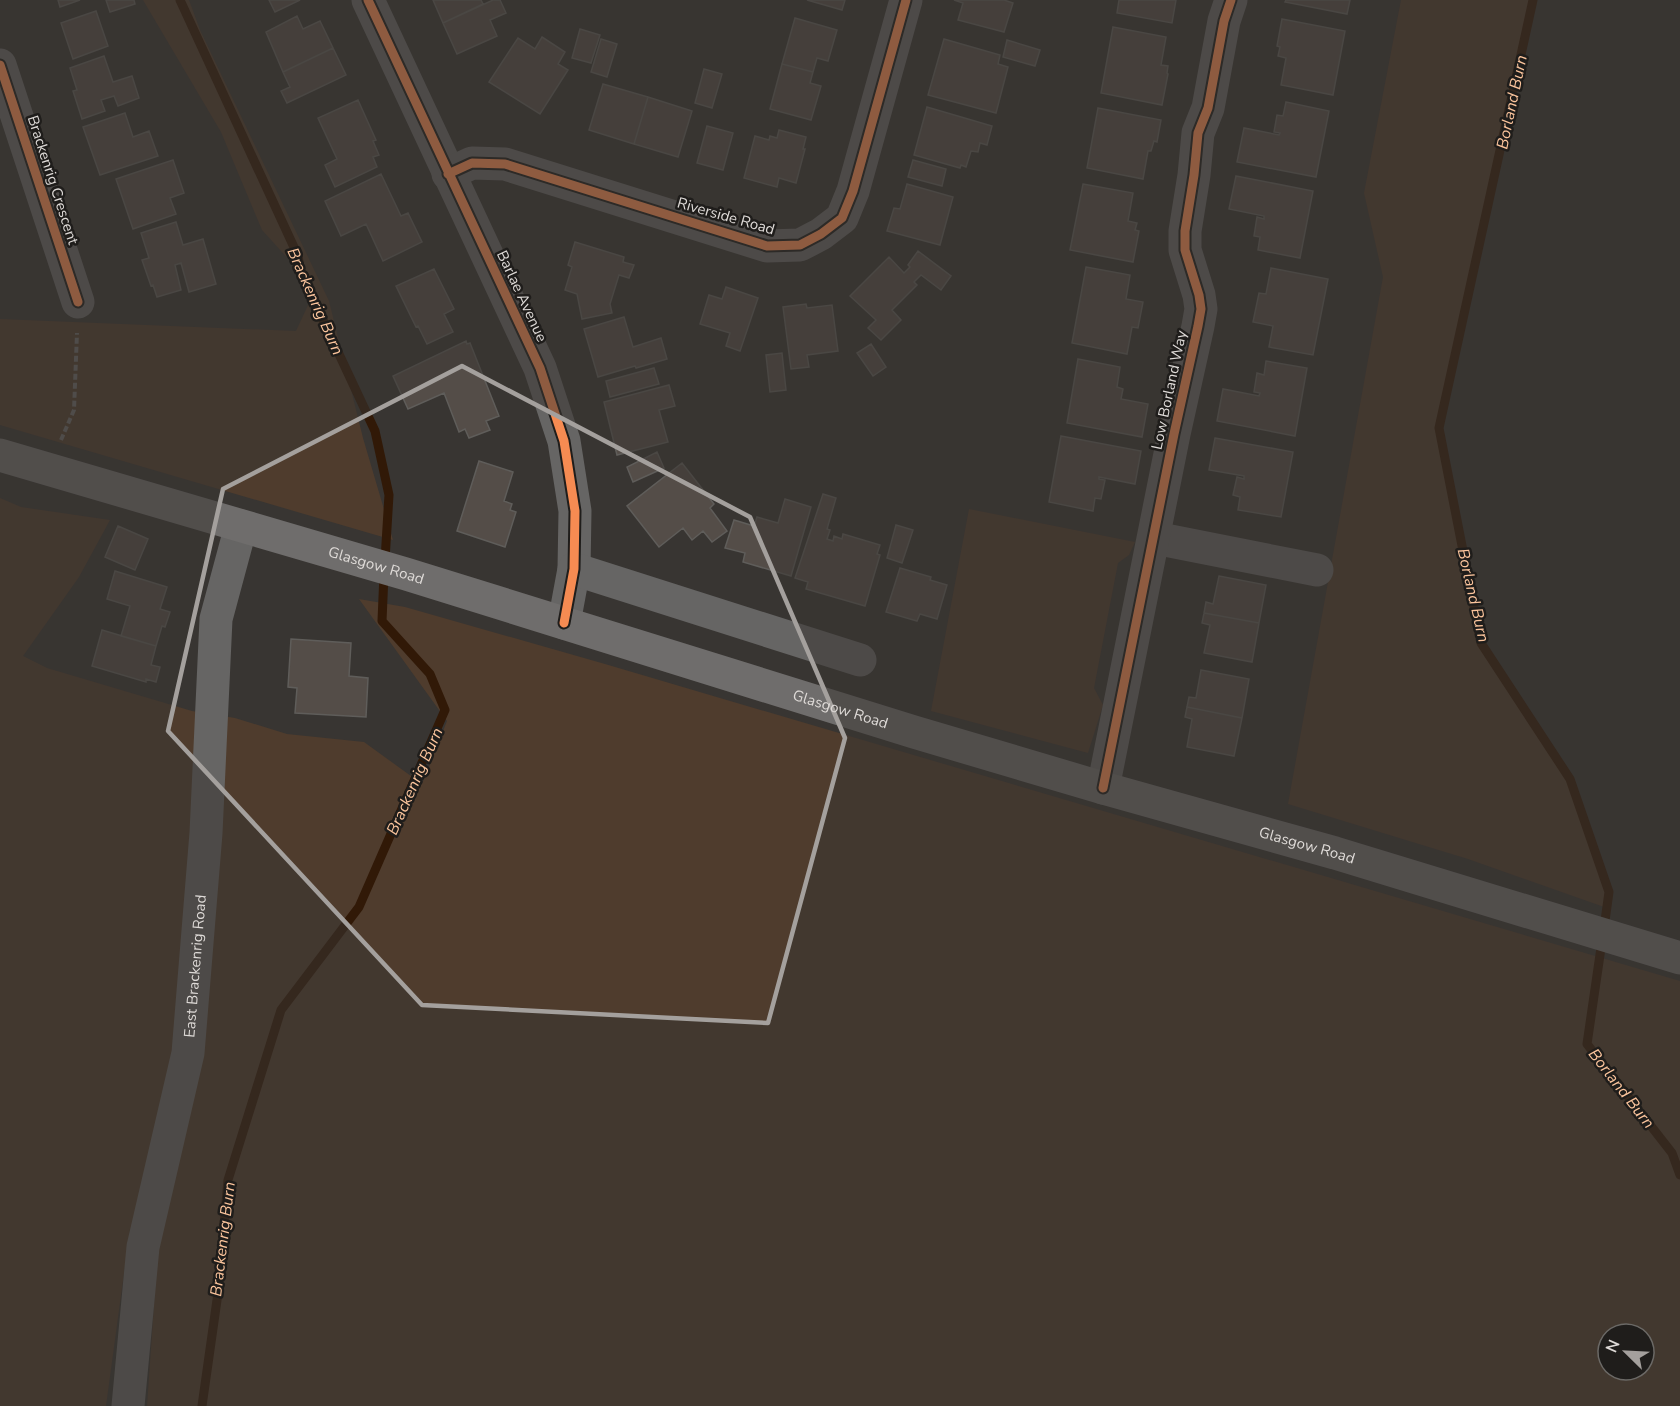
<svg xmlns="http://www.w3.org/2000/svg" width="1680" height="1406" font-family="'Nunito Sans',sans-serif">
<style>
.green{fill:#4f3c2d;fill-rule:evenodd}
.lines{fill:none;stroke-linecap:round;stroke-linejoin:round}
.stream{stroke:#311907;stroke-width:9}
.building{fill:#544d48;stroke:#5f5d5a;stroke-width:1.5}
.path{stroke:#6a6968;stroke-width:4;stroke-dasharray:6 3;stroke-linecap:butt}
.minor{stroke:#666564;stroke-width:33}
.major{stroke:#6f6d6c;stroke-width:33}
.cycleway-casing{stroke:#1f1d1b;stroke-width:13}
.cycleway{stroke:#f68b52;stroke-width:9}
.marked{fill:none;stroke:#a4a09d;stroke-width:4.5;stroke-linejoin:round}
.labels{text-anchor:middle;stroke-width:5;stroke-linejoin:round;paint-order:stroke}
.street-label{font-size:15px;fill:#dedad7;stroke:#1f1d1b}
.water-label{font-size:16px;font-style:italic;fill:#fbc49c;stroke:#1f1d1b}
</style>
<rect width="100%" height="100%" fill="#383532"/>
<path class="green" d="M143,0H189L200,30L329,301L363,438L393,540L0,425V319L296,331L310,301L301,273L262,230L221,132Z
M1401,0H1533L1439,428L1481,643L1570,779L1609,892L1607,908L1468,859L1288,804L1383,277L1364,193Z
M0,498L21,507L110,520L79,577L23,656L47,668L192,711L235,718L287,734L364,742L422,784L447,721L359,599L405,607L605,664L1680,981V1406H147L158,1247L130,1229L106,1406H0ZM1608,1334H1644V1370H1608Z
M969,509L1135,542L1129,555L1118,563L1094,688L1103,705L1088,753L931,711Z"/>
<g class="lines">
<path class="stream" d="M180,0L298,256L301,273L375,431L389,495L385,560
M1533,0L1439,428L1481,643L1570,779L1609,892L1604,928
M1602,941L1587,1044L1672,1153L1680,1175
M202,1406L218,1293L228,1180L281,1010L359,907L445,710L430,674L382,621L384,574"/>
</g>
<path class="building" d="M58,0H80L60,7Z
M106,0H134L135,4L110,12Z
M269,0H300L275,12Z
M433,0H481L483,4L443,23Z
M493,0H500L506,13L490,20L497,36L457,54L443,23Z
M807,0H845L842,10Z
M954,0H1004L1013,3L1004,32L958,20L963,3Z
M1119,0H1176L1172,23L1117,13Z
M1286,0H1350L1347,14L1285,2Z
M96,11L108,46L73,59L61,23Z
M297,16L303,29L320,21L333,48L283,72L266,32Z
M795,18L837,30L828,61L817,58L813,72L782,64Z
M1282,19L1345,31L1333,95L1281,85L1286,58L1278,56L1280,47L1277,46Z
M1113,27L1166,37L1161,65L1168,66L1167,73L1168,74L1162,105L1101,93Z
M580,29L600,35L591,63L572,58Z
M542,37L565,52L558,64L568,70L540,114L489,82L518,38L535,49Z
M601,39L617,44L607,77L591,72Z
M944,39L1000,55L998,64L1008,67L996,113L928,95Z
M1007,40L1040,50L1035,66L1003,57Z
M333,48L346,75L287,103L281,91L290,87L283,72Z
M104,56L113,82L132,76L139,98L118,106L114,96L101,100L105,111L82,119L73,91L77,90L70,68Z
M782,64L813,72L810,83L821,86L811,120L770,109Z
M704,69L722,74L712,108L695,103Z
M603,84L648,97L634,144L589,130Z
M648,97L692,111L678,157L634,144Z
M358,100L376,140L373,141L379,155L373,157L377,167L335,187L325,165L337,159L318,118Z
M1286,102L1329,111L1316,177L1237,162L1244,128L1279,135L1280,133L1274,132L1277,115L1283,116Z
M927,107L992,126L987,145L980,143L978,152L971,151L966,167L961,165L960,168L914,155Z
M1098,108L1161,120L1157,142L1154,141L1151,151H1148L1143,179L1087,168Z
M125,113L133,137L149,131L158,156L100,175L83,127Z
M707,126L733,133L723,170L697,163Z
M779,130L806,137L803,149H805L796,183L779,178L777,187L744,178L755,136L769,140L770,136L777,138Z
M173,160L184,193L170,198L176,214L133,229L116,179Z
M913,160L946,169L942,186L908,177Z
M381,174L401,216L408,213L422,242L383,261L366,224L341,236L325,201Z
M1236,176L1313,191L1300,258L1258,250L1260,237L1254,236L1257,217L1264,219V216L1229,209Z
M907,184L953,197L940,245L887,231L894,208L900,209Z
M1083,184L1133,193L1128,221L1137,223L1135,230L1139,231L1133,262L1070,250Z
M176,222L183,245L203,239L216,284L189,292L181,263L175,265L181,290L157,297L153,285L151,286L142,260L149,258L141,233Z
M575,242L624,257L623,262L634,265L629,278L619,275L610,304L612,313L582,319L577,294L565,290L572,267L568,265Z
M918,251L951,276L941,290L921,275L914,282L917,285L892,310L901,320L881,340L868,328L876,320L850,296L889,257L904,273L910,267L908,265Z
M1086,267L1130,275L1126,299L1143,302L1138,328L1132,327L1127,354L1072,343Z
M1271,268L1328,279L1313,355L1269,347L1273,326L1253,322L1259,293L1266,294Z
M434,269L454,309L444,314L453,332L427,344L418,326L416,327L396,286Z
M726,287L758,298L740,351L726,346L730,333L700,324L709,295L722,299Z
M806,304L807,308L832,305L838,351L807,355L809,367L791,369L783,307Z
M624,317L633,347L661,338L667,359L636,368L635,366L598,377L584,329Z
M466,341L467,344L470,343L499,416L486,421L490,430L469,438L465,429L459,432L444,393L408,409L393,376Z
M871,344L886,367L873,376L857,353Z
M782,353L786,390L770,392L766,355Z
M1078,359L1120,367L1117,387L1123,389L1121,399L1148,404L1142,437L1067,423Z
M1266,361L1307,368L1295,436L1217,421L1223,389L1259,396L1260,393L1254,392L1257,373L1264,375Z
M654,368L659,384L610,397L606,381Z
M669,385L675,406L659,410L668,442L617,455L604,402Z
M1061,436L1141,451L1135,484L1099,477V479L1105,480L1101,499L1095,498L1093,511L1049,502Z
M1215,438L1293,452L1281,517L1238,510L1240,497L1233,495L1237,477L1244,479V476L1209,470Z
M657,452L664,468L633,482L627,467Z
M479,461L513,472L504,501L512,504L510,510L516,512L505,547L457,531Z
M682,463L714,504L710,508L727,531L712,542L703,531L692,540L683,528L659,547L627,506Z
M823,494L836,498L827,529L830,530L827,539L833,541L834,536L842,539L843,534L880,545L877,554L880,555L865,606L806,589L808,582L795,578Z
M785,499L811,507L791,576L743,562L745,553L725,548L734,520L754,526L757,517L778,523Z
M896,525L913,530L902,563L887,558Z
M118,526L148,539L135,570L105,557Z
M900,568L931,577L930,580L947,585L937,619L920,614L917,621L886,612Z
M115,571L167,587L160,609L170,612L165,627L162,626L156,646L121,636L130,606L107,599Z
M1219,576L1266,585L1259,623L1204,613L1206,602L1213,604Z
M1204,613L1259,623L1252,662L1204,653L1210,625L1202,623Z
M102,630L156,646L151,665L160,667L156,682L146,679V682L92,666Z
M291,639L351,643L349,676L368,678L366,717L295,713L297,688L288,687Z
M1201,670L1249,679L1242,718L1187,707L1189,697L1196,698Z
M1187,707L1242,718L1234,756L1187,747L1192,719L1185,717Z"/>
<g class="lines">
<path class="path" d="M61,440L74,410L77,333"/>
<g class="minor">
<path d="M368,0L540,368L564,441L575,511L574,569L564,623"/>
<path d="M0,65L78,302"/>
<path d="M448,174L472,163L505,164L767,246L800,245L821,234L842,218L853,191L906,0"/>
<path d="M1155,538L1317,570"/>
<path d="M574,569L860,660"/>
<path d="M1103,788L1174,434L1198,326L1201,309L1199,295L1185,250V231L1194,175L1198,133L1208,108L1224,21L1231,0"/>
<path id="s1" d="M128,1406L143,1247L188,1053L206,833L216,619L241,526"/>
</g>
<path class="major" id="s2" d="M0,455L406,574L914,732L1103,788L1335,853L1680,958"/>
<g class="cycleway-casing">
<path id="cycleway" d="M368,0L540,368L564,441L575,511L574,569L564,623
M0,65L78,302
M448,174L472,163L505,164L767,246L800,245L821,234L842,218L853,191L906,0
M1103,788L1174,434L1198,326L1201,309L1199,295L1185,250V231L1194,175L1198,133L1208,108L1224,21L1231,0"/>
</g>
<use href="#cycleway" class="cycleway"/>
</g>
<path d="M0 0H1680V1406H0ZM462,366L750,517L845,738L768,1023L422,1005L168,731L223,489Z" fill="#383532" fill-opacity=".55" fill-rule="evenodd"/>
<path class="marked" d="M462,366L750,517L845,738L768,1023L422,1005L168,731L223,489Z"/>
<g class="labels">
<g class="street-label">
<text transform="translate(53 180) rotate(72)" y="5">Brackenrig Crescent</text>
<text transform="translate(726 216) rotate(16)" y="5">Riverside Road</text>
<text transform="translate(522 296) rotate(65)" y="5">Barlae Avenue</text>
<text transform="translate(1169 390) rotate(-78)" y="5">Low Borland Way</text>
<text dy="5" stroke="none"><textPath href="#s2" startOffset="392">Glasgow Road</textPath></text>
<text dy="5" stroke="none"><textPath href="#s2" startOffset="878">Glasgow Road</textPath></text>
<text dy="5" stroke="none"><textPath href="#s2" startOffset="1364">Glasgow Road</textPath></text>
<text dy="5" stroke="none"><textPath href="#s1" startOffset="446">East Brackenrig Road</textPath></text>
</g>
<g class="water-label">
<text transform="translate(1511 102) rotate(-78)" y="6">Borland Burn</text>
<text transform="translate(316 301) rotate(66)" y="6">Brackenrig Burn</text>
<text transform="translate(1474 595) rotate(77)" y="6">Borland Burn</text>
<text transform="translate(414 781) rotate(-66)" y="6">Brackenrig Burn</text>
<text transform="translate(1622 1088) rotate(52)" y="6">Borland Burn</text>
<text transform="translate(222 1239) rotate(-83)" y="6">Brackenrig Burn</text>
</g>
</g>
<g transform="translate(1626 1352) rotate(294)"><circle r="28" fill="#1f1d1b" stroke="#6b6966" stroke-width="1.5"/>
<path d="M0-4.5L10 22L0 15L-10 22Z" fill="#a4a09d"/>
<text y="-9" font-size="16" font-weight="bold" text-anchor="middle" fill="#dedad7">N</text>
</g>
</svg>
